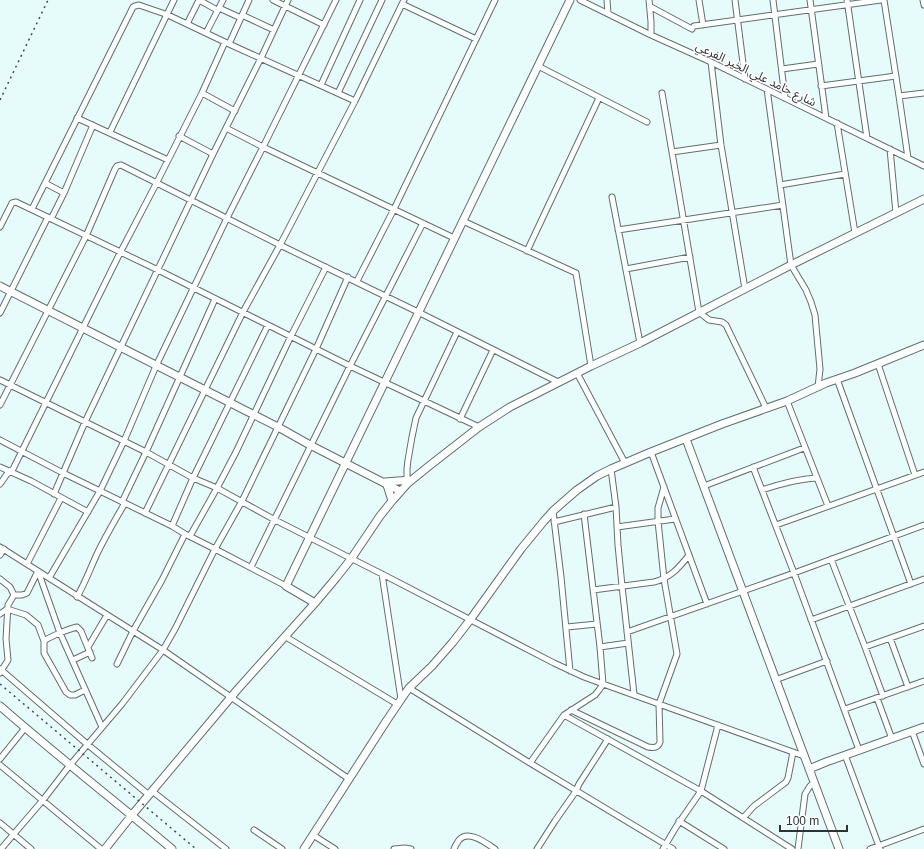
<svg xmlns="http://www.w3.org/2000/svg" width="924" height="849" font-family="Helvetica,'Noto Sans Arabic',sans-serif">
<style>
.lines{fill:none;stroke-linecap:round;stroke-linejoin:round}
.street-casing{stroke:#5c716f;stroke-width:7}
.secondary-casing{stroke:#5c716f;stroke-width:9}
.street{stroke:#fff;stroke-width:5}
.secondary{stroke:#fff;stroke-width:7}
.rail{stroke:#414c4b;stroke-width:1.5;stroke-dasharray:2 4;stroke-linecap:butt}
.labels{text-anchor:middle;stroke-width:3;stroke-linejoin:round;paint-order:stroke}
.street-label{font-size:12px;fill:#2b3433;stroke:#fff}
</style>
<rect width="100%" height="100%" fill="#e5fcfa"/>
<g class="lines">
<g class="street-casing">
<path id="street" d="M199,0L217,10
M273,0L324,25
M580,0L651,35L711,62L924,166
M607,0L608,13
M649,0L651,22V35
M699,0L703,25
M735,0L745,79
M773,0L785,98
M810,0L826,118
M847,0L867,138
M884,0L899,96L908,158
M923,0L924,5
M402,4L476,39
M651,7L692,29
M219,8L241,18
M242,15L274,30
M187,24L199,0
M694,26L881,0
M206,33L223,0
M229,44L249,0
M711,62L721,145L745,289
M538,66L647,122
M782,69L818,64
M321,85L360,0
M821,86L896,76
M767,89L791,265L806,290L811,302L815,315L820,369L818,387
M202,93L235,111
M338,93L382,0
M662,93L699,312L709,320L722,322L726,325L766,408
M899,96L924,93
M77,118L168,160
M837,123L855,233
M226,128L263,147L454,238
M110,132L174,0
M179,136L213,154
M890,149L896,213
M672,152L721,145
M45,183L64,193
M780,185L845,174
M612,197L640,343
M32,209L133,7L135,6L139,5L168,15L229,44L355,101
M51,219L64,193L93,125
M463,221L576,273L591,366
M0,227L12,203L16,202L158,270L350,366L479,427
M618,230L783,205
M527,251L599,98
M626,269L690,257
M357,281L394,209L495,0
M0,313L48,217
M878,364L915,475
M577,373L625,463
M837,379L911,584
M0,380L146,452L193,478L217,488L275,520L382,574L554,663L584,677L603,684L804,756
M787,401L828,506
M0,405L86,236L115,169L117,166L121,165L280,245L418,312L558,382
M460,419L493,350
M0,440L63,473L172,526L185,534L215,549L286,586
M651,452L707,604
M0,467L31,481L88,512
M753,467L794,573L859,750
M611,469L616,507L618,545L622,586L634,694
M407,481V469L408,460L412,437L416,418L457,332
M0,484L7,474L13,469L120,253L156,184L202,93L225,42
M704,486L804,448
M762,490C780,484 797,479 816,478
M54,494L85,422L213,154L261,58L288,0
M122,502L146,452L215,299
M553,511L561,577L570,671
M145,513L243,312L280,245L318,172L355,101L404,0
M554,522L616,507
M776,525L924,472
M172,526L193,478L268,325
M617,527L675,519
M190,536L217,488L236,452L291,336L326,267
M0,547L163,650L349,779
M0,555L4,549
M831,559L865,647L883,696
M27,564L61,498
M251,567L350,366L423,223
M38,571L60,633L102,727
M382,574L401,699
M49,578L100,491L124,441L156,366L227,218L263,147L336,0
M0,579L10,587L14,595L8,605L6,639L8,660L0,673
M593,590L654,582C670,578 679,568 689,555
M14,595H22L27,593L38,571
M77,597C85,583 90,569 97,554C105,537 115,520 125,503
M0,614L7,609L26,615L38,625L44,641
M811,620L924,579
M567,627L597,624
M627,632L794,573L924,525
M286,637L397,704
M890,638L908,687
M88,647L107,615
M600,647L628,643
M865,647L924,626
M73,660L90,652
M117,664L133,631L162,580L185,534
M0,669L87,744L149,795
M775,680L827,661
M409,688L530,763L673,849
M85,690L75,695H70L66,692L44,653V641C51,636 69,629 77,627L81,631L92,658
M877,698L892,739
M845,709L924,681
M571,710L648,747C654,748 658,748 660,742L659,704L677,654L664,579L658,521V508L664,487
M564,715L701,791L792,849
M912,731L924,764
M845,755L880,849
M0,759L25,728
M530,763L564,715L595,695L599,690L603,684L600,647L584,514
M0,765L101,849
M152,791L226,849
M743,818L754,806L786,782L788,778L793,752
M679,821L724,849
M0,823L31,849
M254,830L282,849
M313,835L335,849
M1,849L43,800L70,765L122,704L163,650L175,629L215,549L242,501L316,349L348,277
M394,849L405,848L411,849
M454,849C455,846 457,843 459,840C468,829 486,843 495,849
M537,849L555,821L576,791L579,784L608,739
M663,849L676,827L701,791L718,725
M798,849L805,794L810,786L814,783
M870,849L924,829"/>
</g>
<g class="secondary-casing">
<path id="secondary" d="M0,286L278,427L310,445L400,491
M686,439L839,849
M385,482L411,480
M386,483L388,488L392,501
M315,603L286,586L570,0
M0,706C56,755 115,801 172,849
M809,769L826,762L924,727
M105,849L132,815L237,690L315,603L336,578L351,559L380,516L392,501L408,483L429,466L479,427L510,407L591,366L640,343L791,265L924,199
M304,849L387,720L404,695L409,688L432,666L453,642L470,620L521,549L544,521L553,511L577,490L597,476L611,469L651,452L722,424L787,401L826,383L855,373L924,345"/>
</g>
<use href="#street" class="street"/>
<use href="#secondary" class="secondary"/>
<path class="rail" d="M0,100L48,0
M0,684L196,849"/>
</g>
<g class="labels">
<g class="street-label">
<text transform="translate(756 74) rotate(26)" y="4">شارع حامد علي الخير الفرعي</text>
</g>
</g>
<path d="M780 825v6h67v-6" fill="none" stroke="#2b3433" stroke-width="2"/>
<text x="786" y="825" font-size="12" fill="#2b3433" stroke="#ffffff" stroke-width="3" paint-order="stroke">100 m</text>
</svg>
